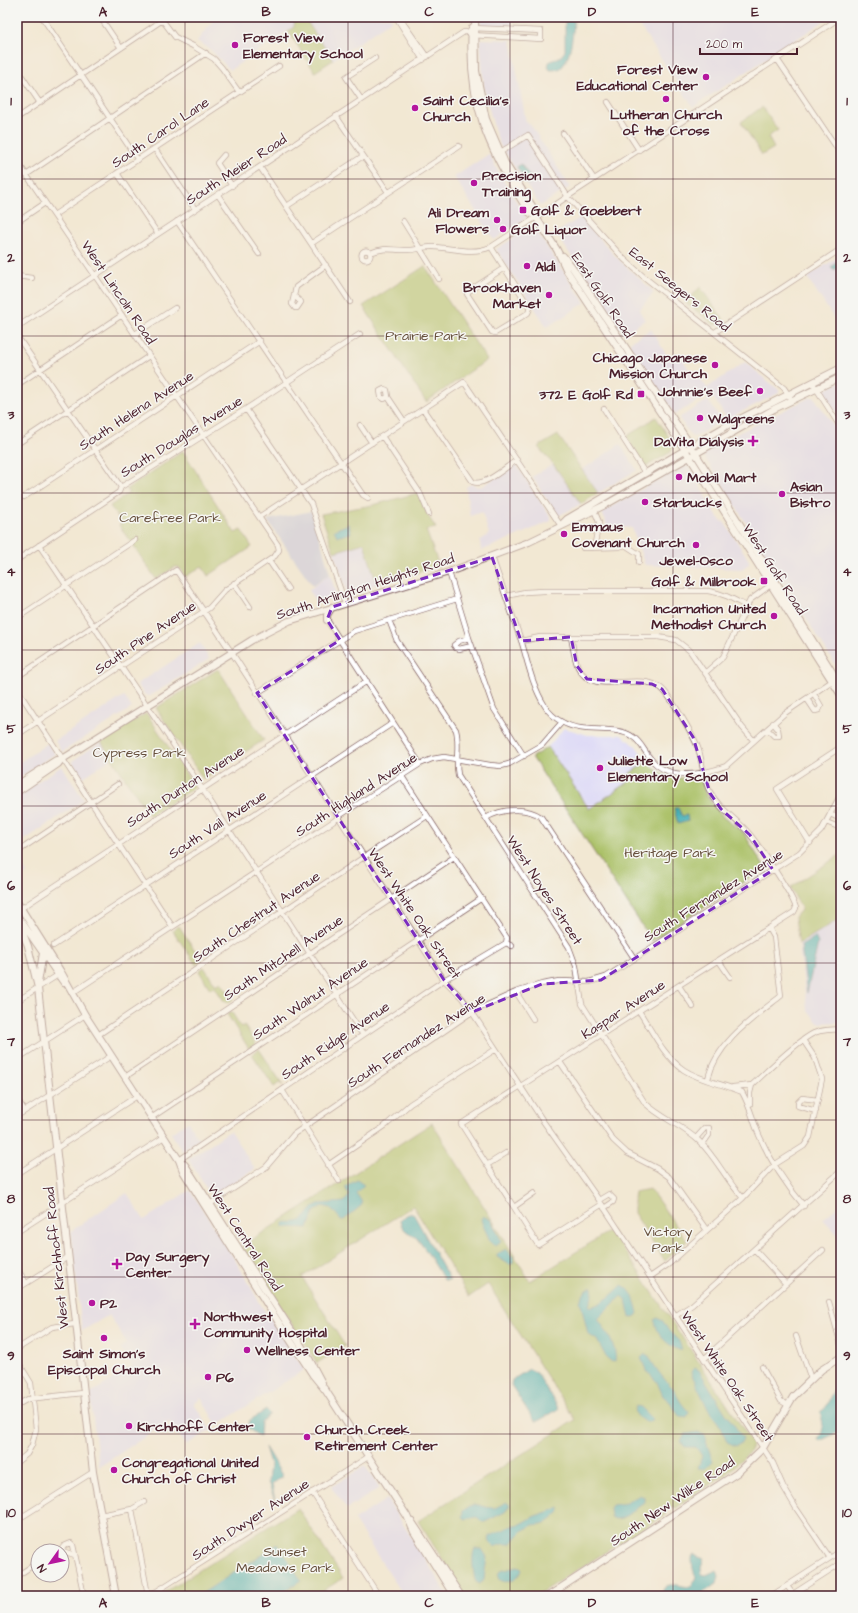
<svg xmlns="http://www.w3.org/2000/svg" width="858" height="1613" font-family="'Architects Daughter',sans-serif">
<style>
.built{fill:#dad6f7}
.industrial{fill:#c0c2dd}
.green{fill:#a9bf63;stroke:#7a6f47}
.water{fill:#3aacb4;stroke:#426670}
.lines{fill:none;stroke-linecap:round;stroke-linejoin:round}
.minor-casing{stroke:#856566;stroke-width:6}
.major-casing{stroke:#856566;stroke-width:8}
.minor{stroke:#fff;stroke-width:4.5}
.major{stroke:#fff;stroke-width:6}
.marked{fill:none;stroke:#7b2cbf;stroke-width:3;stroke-dasharray:8 5;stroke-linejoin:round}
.grid{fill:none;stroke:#4a1f2b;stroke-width:1;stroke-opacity:0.55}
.poi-dot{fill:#b5179e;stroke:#f6f6f2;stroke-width:1.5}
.labels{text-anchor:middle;stroke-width:3;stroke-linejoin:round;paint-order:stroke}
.poi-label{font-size:14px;font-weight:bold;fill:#4a1f2b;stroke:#f6f6f2;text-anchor:start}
.street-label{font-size:14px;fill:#4a1f2b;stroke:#f6f6f2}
.park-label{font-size:14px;fill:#664f3c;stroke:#f6f6f2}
.neatline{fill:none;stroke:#4a1f2b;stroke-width:1.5}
.grid-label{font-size:13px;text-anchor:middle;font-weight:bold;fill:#4a1f2b}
</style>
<rect width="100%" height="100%" fill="#f6f6f2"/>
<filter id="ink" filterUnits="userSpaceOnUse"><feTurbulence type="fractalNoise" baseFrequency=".025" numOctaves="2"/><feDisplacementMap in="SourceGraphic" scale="8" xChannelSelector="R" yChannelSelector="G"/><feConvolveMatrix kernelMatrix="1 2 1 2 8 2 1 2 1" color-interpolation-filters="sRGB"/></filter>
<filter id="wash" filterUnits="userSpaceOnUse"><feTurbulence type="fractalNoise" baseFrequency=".012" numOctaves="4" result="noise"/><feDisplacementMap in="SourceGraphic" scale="16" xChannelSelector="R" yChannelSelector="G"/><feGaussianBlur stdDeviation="0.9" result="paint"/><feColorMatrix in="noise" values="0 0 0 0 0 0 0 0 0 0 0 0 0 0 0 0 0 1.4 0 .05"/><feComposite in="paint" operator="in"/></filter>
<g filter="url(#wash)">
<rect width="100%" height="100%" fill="#f2e8d3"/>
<path class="built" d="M216,17H295V21L294,27L288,31L230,70L211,50L197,41Z
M304,17H390L392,20L333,60Z
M482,17H512V25H481Z
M634,17H830L693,107Z
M480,39L511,40L526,122L531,125L570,187L540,206L500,145L495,131L484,89Z
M489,154L503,180L527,218L494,240L454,177Z
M581,217L614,255L654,292L639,310L645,320L623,334L556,233Z
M533,226L585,303L547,327L496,249Z
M841,255V329L807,277Z
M651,329L670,361L680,355L690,371L694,369L707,388L745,362L779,390V393L727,419L710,393L675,415L630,346V342Z
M841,381V420L822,392Z
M811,397H814L841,436V674L704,456L705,451L714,445Z
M708,400L718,415L719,422L695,437L691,436L679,418Z
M620,444L637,470L598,493L582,470Z
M516,464L551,518V521L481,551L480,541L489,534L482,512L470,516L466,487L471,484L478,487L483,486Z
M553,464L581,504L558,516L532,477Z
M684,465L689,467L715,513L721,521L724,522L745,554L750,563L742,569L645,565L632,528L607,526L602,512Z
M364,542L377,584L347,593L334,552Z
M330,574L337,597L316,603L309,590Z
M200,643L209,659L150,696L145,695L137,684Z
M124,696L132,708L62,752L55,741Z
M564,728L588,735H621L636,746L647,762L630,773V781L589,809L548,747Z
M101,742L111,759L82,778L72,761Z
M48,743L55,754L17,779V764Z
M62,766L84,800L17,845V798L26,792L25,790Z
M17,859L27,873L17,880Z
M841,918V1022L818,1023L807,1009L799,944Z
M188,1122L199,1140L182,1151L171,1133Z
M230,1131L255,1169L212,1197L188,1159Z
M190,1190L235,1260L267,1315L270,1317L304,1370L217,1425L201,1398L194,1404L211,1430L186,1445L169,1421L99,1467L90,1394L132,1367L120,1348L127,1343L109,1315L82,1331L71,1231L127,1193L144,1220Z
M841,1204V1238L823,1219Z
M365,1466L380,1488L347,1509L331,1487Z
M387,1499L427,1562L448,1596H404L354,1520Z"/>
<path class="industrial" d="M312,511L330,574L313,586L267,520Z"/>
<path class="green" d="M295,17H304L333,60L315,72L288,31L294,27Z
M762,107L778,130L768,137L774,148L762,155L741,122Z
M425,266L487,360L426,402L363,306Z
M700,287L724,320L715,325L686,303Z
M656,417L674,445L671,452L645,467L626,437Z
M558,435L598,493L581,504L553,464L538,447Z
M183,451L235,533L241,530L252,547L208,576L202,566L185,577L179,567H175L156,579L119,525L122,523L110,506L129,493L127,489Z
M418,493L428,516L436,528L426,530L439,566L377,584L364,543L334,552L321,514L373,505Z
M218,669L264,740L203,779L156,708Z
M145,714H147L195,787L150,816L101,742Z
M548,747L589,809L630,781V773L647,762C662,778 679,780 700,777L708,798L724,818L743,832L765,868L652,941L532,757Z
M841,854V918L799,944L795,917L801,910V907L790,888Z
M179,926L202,961L196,965L173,931Z
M204,967L216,985L221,982L233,999L228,1003L224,1001L214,986L210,989L199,971Z
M231,1011L241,1027L244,1025L256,1044L249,1049L227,1014Z
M259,1049L283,1085L279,1083L274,1087L252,1054Z
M432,1123L530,1281L611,1230L752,1442L751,1451L727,1473L675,1508L671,1506L664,1509L665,1515L535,1596H466L418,1521L575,1420L488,1284L469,1297L413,1206L302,1277L345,1346L317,1363L242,1246Z
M650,1189L687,1241L665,1261L634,1213V1192Z
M298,1508L343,1578L315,1596H166L163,1593Z"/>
<path class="water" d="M565,17H574C574,29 571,58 562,67C559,70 554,70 550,70L548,67L549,62L561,56L565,51Z
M521,164L533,181L528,184L517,167Z
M841,258V267L833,270L831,267Z
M349,524L351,533L340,536H337L334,530Z
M674,808H678L682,816L687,815L688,821L678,824Z
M815,937L818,943L807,993L801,946Z
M357,1180L364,1185L356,1193L362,1202V1205L344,1220H341L331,1208L322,1206L314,1212L308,1228L283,1227V1223C289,1221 296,1224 302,1220C308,1216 311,1208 318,1204L344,1202L349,1196L345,1187Z
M410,1213H413L450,1280H444C436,1267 428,1252 418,1240C412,1232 401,1233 400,1219Z
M483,1216L491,1220L500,1238L501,1241L495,1246L490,1242C488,1234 482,1226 481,1219Z
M506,1249L514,1258L513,1263L510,1265L497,1257V1254Z
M622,1285C632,1288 636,1304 638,1313L636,1316L630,1318L626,1300L621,1296L598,1319C605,1329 618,1348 615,1361L612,1362L606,1357L597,1340L588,1334L580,1301L586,1290L592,1287L593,1295L589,1305L591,1307C605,1302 612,1295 622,1285Z
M657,1318L663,1321L668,1330L679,1341L682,1349L679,1350C666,1344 658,1336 655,1322L654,1320Z
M645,1354L649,1356C653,1365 662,1377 669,1384C671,1386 674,1389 675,1391C678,1399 683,1406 689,1412L687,1417L679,1416L670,1402L663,1396L657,1382L646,1370L641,1358Z
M695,1368L699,1370L726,1414L742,1436L743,1439L740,1444L736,1446L727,1442L721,1427L708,1409L691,1373L692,1370Z
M529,1369L537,1373L559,1409L538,1421H535L531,1416L511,1385L512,1380Z
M836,1389L841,1390V1431L820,1441L818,1438C825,1432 823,1421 820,1412C832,1405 826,1397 836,1389Z
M636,1406L641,1407L653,1419L648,1422L639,1418L634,1411Z
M266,1410L270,1414L261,1422L260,1437L246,1427L250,1420Z
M698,1432L704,1435L713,1462L704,1469L698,1468L702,1456L696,1447H685L681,1442L685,1434Z
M265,1447L282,1475V1477L272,1484L275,1501L268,1482L270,1464Z
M640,1495L644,1497V1503L623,1518L615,1519L611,1517L610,1508L612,1505L626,1503Z
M506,1502L510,1505L505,1512L485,1522H482L477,1517L464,1519L462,1516L463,1511C477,1499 480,1508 494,1508C498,1507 502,1504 506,1502Z
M559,1508L560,1512L550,1521L542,1524L533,1525L522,1531L511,1544H502L494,1547L489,1541L490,1536L514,1525L521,1524L535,1516Z
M278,1544L301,1580L277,1596H198Z
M475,1549H482L487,1557L484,1579L480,1584L476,1582C473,1576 471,1553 475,1549Z
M694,1555L704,1559L701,1568L702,1574L706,1575L717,1570L719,1576L717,1584L698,1596H662C662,1578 681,1587 691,1587L697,1577C693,1574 692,1564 692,1558Z
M517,1567L521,1568L522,1571L514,1580L505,1582L500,1580L498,1574L500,1571Z"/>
</g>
<g filter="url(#ink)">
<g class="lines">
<g class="minor-casing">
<path id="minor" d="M42,17L138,160
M100,17L121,48
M160,17L175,37L193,46L214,59L222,68L239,92
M396,17L423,60
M399,17L427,57
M777,59L841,154
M17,69L40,103
M361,99L346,77L375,58
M608,102L639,150
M336,116L388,192
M17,118L167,17
M563,133L594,179
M155,149L195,209
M499,153L528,135L568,197L624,259L644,277L784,388L790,397
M224,155L217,163L232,186
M17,161L259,517L278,545L279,550L275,556L225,590L209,608L17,735
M260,167L350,302
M117,173L158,234
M26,175L206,53
M218,195L259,254
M287,206L363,156
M54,215L279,66
M177,221L363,495L368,498
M403,221L439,279
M17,222L45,203
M312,243L459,146
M491,247L530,308L528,313L495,333L492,332L467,294L469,291L504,268
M361.5 255a4.5 4.5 0 1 1 9 0a4.5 4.5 0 1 1-9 0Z
M370,253C388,246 392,251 409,250C417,250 426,246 434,247C455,248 471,255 491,247L841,17
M17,276L32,278
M294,296L301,302L297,308H295L292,304L296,287L326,265
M17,327L464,32H468L472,28L541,31V39L471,35L468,32
M715,332L841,249
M135,334L175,308
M17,336L121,487
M812,382L841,428
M17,385L122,315
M388,397L384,399L381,397L380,391L384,389L387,390L388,397L404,421
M246,409L311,504L345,603
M423,409L473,482C485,487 507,466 517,460
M604,409L645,473
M360,425L372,443
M382,436L420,493L429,514
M17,444L149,356
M24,497L260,341
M259,517L464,382L561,526
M39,545L169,738L363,1035
M583,548L619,547L625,545L639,554V562
M594,548L599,522L594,510
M492,557C502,585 512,614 522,643C528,664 533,687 545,706C548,712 556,719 562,722C584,735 616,724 633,737C641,742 644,751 650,758C668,781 701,775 726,766L785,713L835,679
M17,560L119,492L121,487L246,409L360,334
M269,561L288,589
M449,572L469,638L494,709L524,756
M234,583L250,607
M506,596L525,592L544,591H708C723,593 733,599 746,606
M17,618L135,540
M327,620L420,764
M389,620L397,641L456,730C460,745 455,760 458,775L569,947L576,966L582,1004L645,1103C661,1118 683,1126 699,1141C716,1157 726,1180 743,1198
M571,637C573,646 574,658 578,667C592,698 638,670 661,688C670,695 696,739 699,751C703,764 703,779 710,792C719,808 732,816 745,829C756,840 792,894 796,908L794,912L461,1124L538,1245L601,1205
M469,638L459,641L454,645L456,648L459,649L472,646
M521,641L540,637H658L676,640L690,651L742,727L754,741
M705,673L723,657L750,600L772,584
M17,677L176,570L232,653L444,980L462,998L472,1012L543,1121L599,1200L773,1463L783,1486L796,1508L830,1558
M17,689L172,926
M257,693L354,631L457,599
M807,699L815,711L819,710L821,706L814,694
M767,729L774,736H779L778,729L773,723
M401,775L507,938L506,943
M830,814L841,819
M486,818C501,809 526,806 541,817L634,958
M826,822L841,828
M810,843L777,789L841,747
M17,852L118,784
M17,911L367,681
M506,943L512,946
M17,944L18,943
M53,946L393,723
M719,961L730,977
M679,986L693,1007
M516,992L533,1019
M72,993L334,821L342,814L420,764L432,759L444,757L490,765L501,766L509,764L542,745L562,722
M17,1001L58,975
M639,1011C652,1031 664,1057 684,1070C701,1081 724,1084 742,1092C750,1106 753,1121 759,1135C770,1160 786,1185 804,1206
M98,1035L364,857L427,816
M17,1059L85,1015
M560,1062L613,1140L627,1153L658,1169L669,1177L706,1229
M125,1077L454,857
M708,1079C716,1043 753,1018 781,996L774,937L769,928
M733,1087L752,1085
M282,1090L339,1181
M17,1099L25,1111
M750,1104V1093L752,1085C767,1071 797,1041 814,1033C821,1030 833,1029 841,1030
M816,1111L798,1106V1102L802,1098L818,1100
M17,1116L111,1056
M151,1118L482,898
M696,1138L705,1128H709V1135L702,1145
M179,1160L444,980L506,943
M328,1165L385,1126L410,1104L496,1049
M487,1165L506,1153
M17,1174L137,1096
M599,1200L609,1194L614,1199L613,1202L604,1208
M210,1204L266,1167L294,1134L472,1012L516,992L542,984L559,981L589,982L606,977L799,853L821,831L841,794
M514,1207L534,1193
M17,1232L164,1137
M755,1250L786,1284
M17,1268L26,1283
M650,1277L669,1264L743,1198L774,1165L804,1146L810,1137L822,1079L815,1058L803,1040
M17,1289L68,1257
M829,1302L841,1345
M675,1316L692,1305L841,1171
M796,1336L811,1379
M17,1349L52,1327L75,1324
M704,1359L823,1250
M17,1360L31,1383L36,1429L32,1445L27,1454L17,1462
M762,1367L781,1401L788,1405
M17,1405L28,1399L83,1393
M312,1492L379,1596
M132,1509L148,1595
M100,1515L132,1509L144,1502
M17,1520L93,1472
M60,1551L64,1546L71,1543L73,1545L84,1596
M62,1551L75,1555
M17,1576L38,1562
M787,1586L793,1594L841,1563
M142,1596L157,1591L368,1457
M771,1596L841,1551"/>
</g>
<g class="major-casing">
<path id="major" d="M475,17L476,71L486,119L505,163L534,209L536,217L557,250L567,271L689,456L841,695
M475,25L472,28C467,104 489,151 529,212L536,217
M563,256L572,267L691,446L841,686
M562,524L567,519L726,426L841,368
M327,620V615L332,607
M17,785L56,760H61
M17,792L58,764L61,760L252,640L289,621L449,572L529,542L605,505L774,409L841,377
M17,902L61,972L85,1015L179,1160L183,1171L270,1309L313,1375L326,1391L407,1516L414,1532L454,1596
M17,918L28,946L38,988L93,1472L116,1596
M21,921L64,983
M38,983L43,953
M181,1161L185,1165L306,1353L322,1383
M412,1522L461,1596
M548,1596L737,1473L763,1448L793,1397L821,1370L841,1357"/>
</g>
<use href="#minor" class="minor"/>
<use href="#major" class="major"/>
</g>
</g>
<path d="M0 0H858V1613H0ZM492,557L521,641L571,637L577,666L587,679L652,684L662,689L693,737L710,793L721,809L750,835L773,870L601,980L542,984L472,1012L444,980L257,693L340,640L327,620L332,607Z" fill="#f2e8d3" fill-opacity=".55" fill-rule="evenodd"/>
<path class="marked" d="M492,557L521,641L571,637L577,666L587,679L652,684L662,689L693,737L710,793L721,809L750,835L773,870L601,980L542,984L472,1012L444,980L257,693L340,640L327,620L332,607Z"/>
<path class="grid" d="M185,17V1596M348,17V1596M510,17V1596M673,17V1596M17,179H841M17,336H841M17,493H841M17,650H841M17,806H841M17,963H841M17,1120H841M17,1277H841M17,1434H841"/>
<g class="poi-dot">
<circle cx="235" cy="45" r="4"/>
<circle cx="706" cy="77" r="4"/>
<circle cx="666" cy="99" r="4"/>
<circle cx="415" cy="108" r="4"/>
<circle cx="474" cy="183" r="4"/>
<rect x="519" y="206" width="8" height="8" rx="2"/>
<circle cx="497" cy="220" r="4"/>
<circle cx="503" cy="229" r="4"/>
<circle cx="527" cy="266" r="4"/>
<circle cx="549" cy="295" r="4"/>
<circle cx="715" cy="365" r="4"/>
<circle cx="760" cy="391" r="4"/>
<rect x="637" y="390" width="8" height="8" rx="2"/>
<circle cx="700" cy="418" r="4"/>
<path d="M751 435h4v4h4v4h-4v4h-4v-4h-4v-4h4z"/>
<circle cx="679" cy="477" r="4"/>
<circle cx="782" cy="494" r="4"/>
<circle cx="645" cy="502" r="4"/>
<circle cx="564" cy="534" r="4"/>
<circle cx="696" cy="545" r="4"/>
<rect x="760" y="577" width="8" height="8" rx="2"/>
<circle cx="774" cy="616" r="4"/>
<circle cx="600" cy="768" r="4"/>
<path d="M115 1258h4v4h4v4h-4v4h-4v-4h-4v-4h4z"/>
<circle cx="92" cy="1303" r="4"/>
<path d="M193 1318h4v4h4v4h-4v4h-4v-4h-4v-4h4z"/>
<circle cx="104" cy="1338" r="4"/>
<circle cx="247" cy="1350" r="4"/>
<circle cx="208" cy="1377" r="4"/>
<circle cx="129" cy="1426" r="4"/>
<circle cx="307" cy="1437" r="4"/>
<circle cx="114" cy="1470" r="4"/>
</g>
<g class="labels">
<g class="poi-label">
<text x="243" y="42">Forest View<tspan x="243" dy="16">Elementary School</tspan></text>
<text x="698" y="74" text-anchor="end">Forest View<tspan x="698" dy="16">Educational Center</tspan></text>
<text x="423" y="105">Saint Cecilia's<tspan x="423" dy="16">Church</tspan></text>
<text x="666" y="119" text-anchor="middle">Lutheran Church<tspan x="666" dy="16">of the Cross</tspan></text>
<text x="482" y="180">Precision<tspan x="482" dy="16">Training</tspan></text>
<text x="531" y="215">Golf &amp; Goebbert</text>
<text x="489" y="217" text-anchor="end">Ali Dream<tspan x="489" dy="16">Flowers</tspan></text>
<text x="511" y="234">Golf Liquor</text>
<text x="535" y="271">Aldi</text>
<text x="541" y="292" text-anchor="end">Brookhaven<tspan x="541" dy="16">Market</tspan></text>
<text x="707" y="362" text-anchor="end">Chicago Japanese<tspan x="707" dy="16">Mission Church</tspan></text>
<text x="752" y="396" text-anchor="end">Johnnie's Beef</text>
<text x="633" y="399" text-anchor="end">372 E Golf Rd</text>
<text x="708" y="423">Walgreens</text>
<text x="744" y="446" text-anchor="end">DaVita Dialysis</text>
<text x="687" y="482">Mobil Mart</text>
<text x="790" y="491">Asian<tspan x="790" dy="16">Bistro</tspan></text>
<text x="653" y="507">Starbucks</text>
<text x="572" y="531">Emmaus<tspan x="572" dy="16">Covenant Church</tspan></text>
<text x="696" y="565" text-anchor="middle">Jewel-Osco</text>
<text x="756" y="586" text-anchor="end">Golf &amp; Milbrook</text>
<text x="766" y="613" text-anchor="end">Incarnation United<tspan x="766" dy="16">Methodist Church</tspan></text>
<text x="608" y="765">Juliette Low<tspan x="608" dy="16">Elementary School</tspan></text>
<text x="126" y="1261">Day Surgery<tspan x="126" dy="16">Center</tspan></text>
<text x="100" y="1308">P2</text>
<text x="204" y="1321">Northwest<tspan x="204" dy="16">Community Hospital</tspan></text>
<text x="255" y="1355">Wellness Center</text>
<text x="104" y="1358" text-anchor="middle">Saint Simon's<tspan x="104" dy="16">Episcopal Church</tspan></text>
<text x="216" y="1382">P6</text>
<text x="137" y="1431">Kirchhoff Center</text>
<text x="315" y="1434">Church Creek<tspan x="315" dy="16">Retirement Center</tspan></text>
<text x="122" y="1467">Congregational United<tspan x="122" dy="16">Church of Christ</tspan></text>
</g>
<g class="street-label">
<text transform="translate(160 132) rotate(-34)" y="5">South Carol Lane</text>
<text transform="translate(236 169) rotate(-33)" y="5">South Meier Road</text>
<text transform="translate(680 289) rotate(39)" y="5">East Seegers Road</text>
<text transform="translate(119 292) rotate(56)" y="5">West Lincoln Road</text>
<text transform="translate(603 295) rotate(56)" y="5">East Golf Road</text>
<text transform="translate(136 410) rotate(-33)" y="5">South Helena Avenue</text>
<text transform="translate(181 436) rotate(-32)" y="5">South Douglas Avenue</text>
<text transform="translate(775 569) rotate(57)" y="5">West Golf Road</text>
<text transform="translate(365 586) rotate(-18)" y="5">South Arlington Heights Road</text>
<text transform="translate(145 637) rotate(-34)" y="5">South Pine Avenue</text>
<text transform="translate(185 786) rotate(-33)" y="5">South Dunton Avenue</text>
<text transform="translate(356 794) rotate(-33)" y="5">South Highland Avenue</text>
<text transform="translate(217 824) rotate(-33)" y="5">South Vail Avenue</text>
<text transform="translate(545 890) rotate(57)" y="5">West Noyes Street</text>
<text transform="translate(713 895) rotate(-32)" y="5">South Fernandez Avenue</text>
<text transform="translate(415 913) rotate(56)" y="5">West White Oak Street</text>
<text transform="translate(256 916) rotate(-34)" y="5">South Chestnut Avenue</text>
<text transform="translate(283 957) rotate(-34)" y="5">South Mitchell Avenue</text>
<text transform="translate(310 998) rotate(-34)" y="5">South Walnut Avenue</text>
<text transform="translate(623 1009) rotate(-33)" y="5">Kaspar Avenue</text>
<text transform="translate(335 1040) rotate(-34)" y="5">South Ridge Avenue</text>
<text transform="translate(416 1040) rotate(-33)" y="5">South Fernandez Avenue</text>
<text transform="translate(245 1237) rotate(57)" y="5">West Central Road</text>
<text transform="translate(56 1258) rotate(-96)" y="5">West Kirchhoff Road</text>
<text transform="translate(728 1376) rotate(56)" y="5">West White Oak Street</text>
<text transform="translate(672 1501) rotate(-34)" y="5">South New Wilke Road</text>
<text transform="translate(250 1519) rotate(-33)" y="5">South Dwyer Avenue</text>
</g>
<g class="park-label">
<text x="426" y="340">Prairie Park</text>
<text x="170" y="522">Carefree Park</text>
<text x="139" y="757">Cypress Park</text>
<text x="670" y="857">Heritage Park</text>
<text x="668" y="1236">Victory<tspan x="668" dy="16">Park</tspan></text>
<text x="285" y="1556">Sunset<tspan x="285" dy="16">Meadows Park</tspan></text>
</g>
</g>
<rect width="858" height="1613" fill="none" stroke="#f6f6f2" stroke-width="44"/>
<g transform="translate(50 1563) rotate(237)"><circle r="19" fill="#f6f6f2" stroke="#b1a0a2"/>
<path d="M0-3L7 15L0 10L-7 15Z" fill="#b5179e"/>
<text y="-6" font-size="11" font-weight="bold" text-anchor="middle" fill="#4a1f2b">N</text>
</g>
<path d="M700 48v6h97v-6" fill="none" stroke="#4a1f2b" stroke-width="2"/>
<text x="706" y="48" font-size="12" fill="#4a1f2b" stroke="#f6f6f2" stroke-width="3" paint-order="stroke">200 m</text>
<rect x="22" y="22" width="814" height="1569" class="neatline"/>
<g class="grid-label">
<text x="103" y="16">A</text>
<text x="266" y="16">B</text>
<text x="429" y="16">C</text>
<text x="592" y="16">D</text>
<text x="755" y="16">E</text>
<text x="11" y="105">1</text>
<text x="847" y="105">1</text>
<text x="11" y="262">2</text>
<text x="847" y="262">2</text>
<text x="11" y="419">3</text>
<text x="847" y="419">3</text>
<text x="11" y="576">4</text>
<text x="847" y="576">4</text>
<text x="11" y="733">5</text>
<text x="847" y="733">5</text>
<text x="11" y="890">6</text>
<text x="847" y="890">6</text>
<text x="11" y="1046">7</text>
<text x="847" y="1046">7</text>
<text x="11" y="1203">8</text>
<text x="847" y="1203">8</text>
<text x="11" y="1360">9</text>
<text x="847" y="1360">9</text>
<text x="11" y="1517">10</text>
<text x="847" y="1517">10</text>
<text x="103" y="1607">A</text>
<text x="266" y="1607">B</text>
<text x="429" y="1607">C</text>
<text x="592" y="1607">D</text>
<text x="755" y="1607">E</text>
</g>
</svg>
